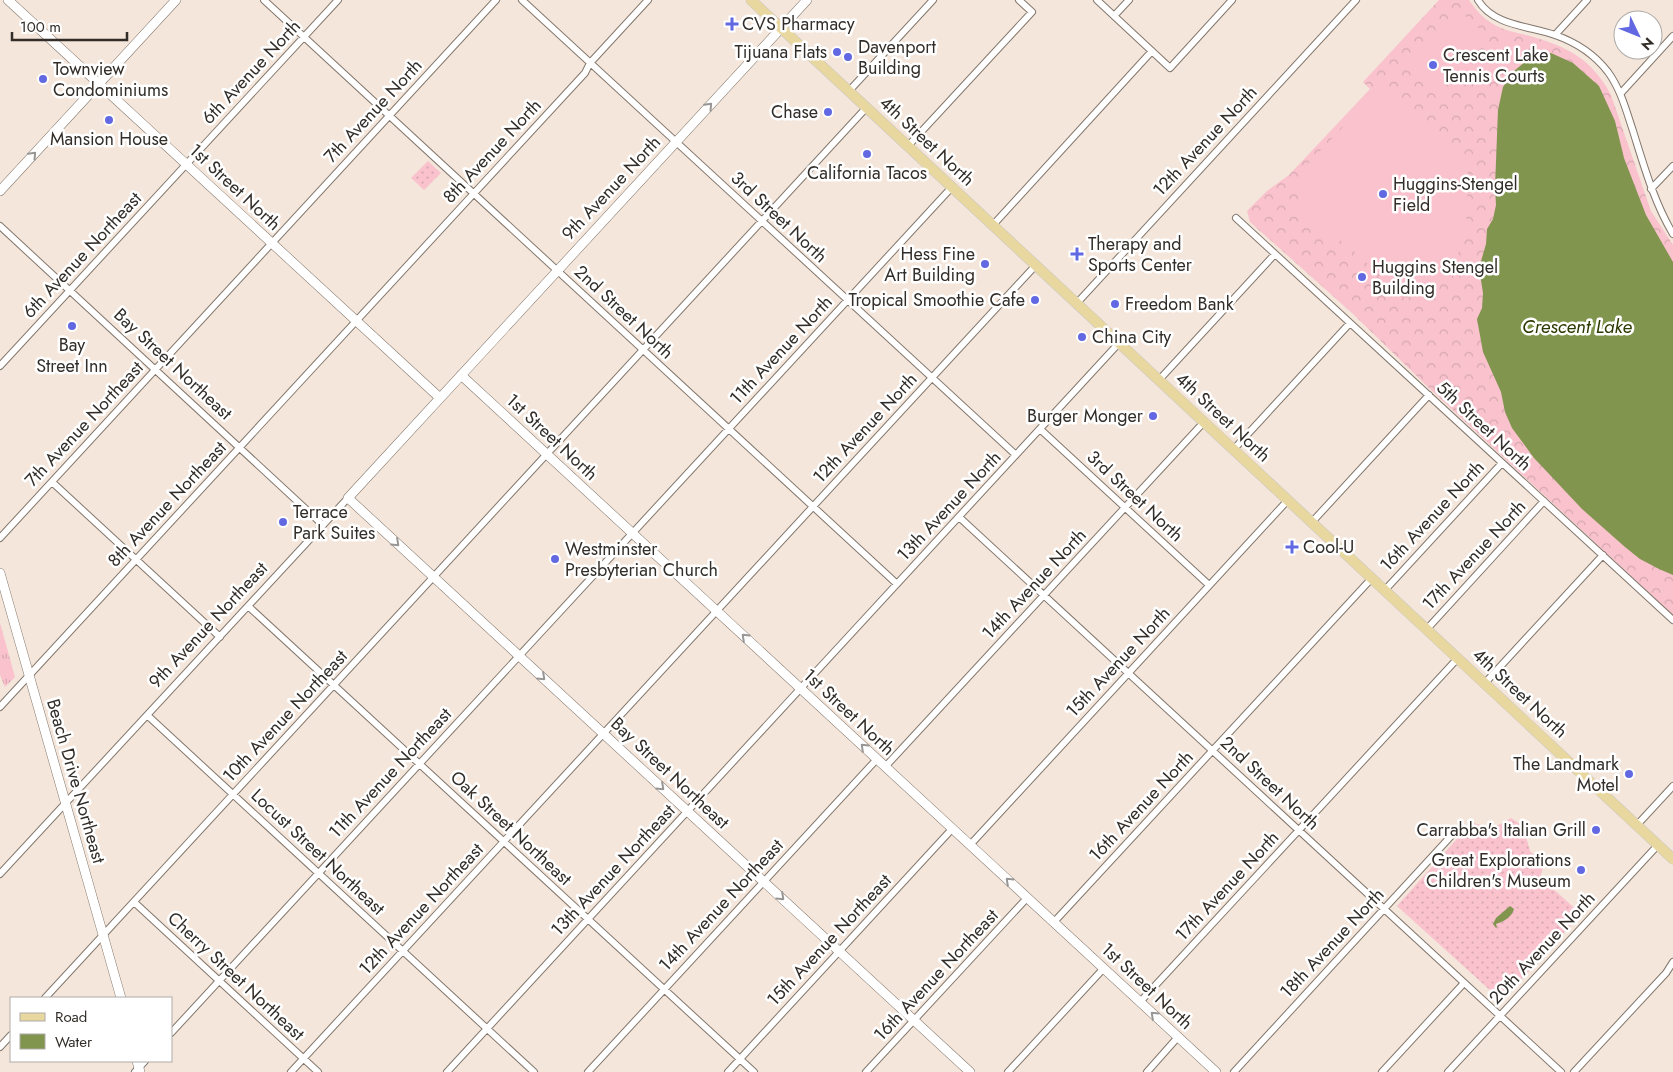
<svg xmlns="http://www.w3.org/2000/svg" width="1673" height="1072" font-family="Jost,sans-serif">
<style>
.grass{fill:url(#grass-tufts)}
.forest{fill:url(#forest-crowns)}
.garden{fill:url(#garden-dots)}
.pitch{fill:#f9c2cd}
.water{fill:#81954f}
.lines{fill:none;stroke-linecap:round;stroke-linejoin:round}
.street-casing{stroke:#83776d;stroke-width:8}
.secondary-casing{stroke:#83776d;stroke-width:10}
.primary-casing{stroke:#cac8c7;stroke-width:11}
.street{stroke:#fff;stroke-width:6}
.secondary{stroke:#fff;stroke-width:9}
.primary{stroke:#e8d79e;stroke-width:10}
.oneway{stroke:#989694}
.poi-dot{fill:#6168e1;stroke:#fff;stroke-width:2}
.labels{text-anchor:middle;stroke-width:5;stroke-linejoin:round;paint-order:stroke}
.poi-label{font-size:18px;fill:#322d28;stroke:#fff;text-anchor:start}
.street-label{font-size:18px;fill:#322d28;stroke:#fff}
.water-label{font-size:19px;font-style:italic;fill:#2d3a02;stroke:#fff}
</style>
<defs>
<pattern id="grass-tufts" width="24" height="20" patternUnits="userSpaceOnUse" patternTransform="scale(1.25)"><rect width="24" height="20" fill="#f9c2cd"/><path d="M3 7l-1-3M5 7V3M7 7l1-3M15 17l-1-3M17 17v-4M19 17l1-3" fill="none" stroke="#d6a7b0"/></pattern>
<pattern id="forest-crowns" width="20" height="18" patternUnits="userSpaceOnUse" patternTransform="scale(1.25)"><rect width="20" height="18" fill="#f9c2cd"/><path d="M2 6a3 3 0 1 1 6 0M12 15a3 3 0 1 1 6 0" fill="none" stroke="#d6a7b0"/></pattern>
<pattern id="garden-dots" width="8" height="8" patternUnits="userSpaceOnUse" patternTransform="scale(1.25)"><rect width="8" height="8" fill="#f9c2cd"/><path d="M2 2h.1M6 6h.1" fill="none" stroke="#d6a7b0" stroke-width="1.8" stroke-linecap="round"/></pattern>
</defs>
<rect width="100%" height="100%" fill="#f4e6db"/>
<path class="grass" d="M0,623L15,677L5,687L0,675Z"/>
<path class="forest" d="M1439,0H1469C1474,7 1480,15 1487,20C1500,30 1515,32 1530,36C1568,47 1592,59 1611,95L1651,211L1673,245V615L1430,389L1353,314L1250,222L1247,211L1267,191L1289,175L1370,89L1363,82Z"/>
<path class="garden" d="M428,161L441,173L424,190L411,178Z
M1511,818L1523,826L1530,851L1544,865L1540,877L1581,914L1502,1001L1397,906L1472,822C1488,829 1496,828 1511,818Z"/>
<path class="pitch" d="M1458,9L1490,39L1435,95L1403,65Z
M1381,87L1410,114L1431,129L1452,147L1468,168L1466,239L1430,305L1389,274L1384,279L1345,243L1320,230L1299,214V173Z"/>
<path class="water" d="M1551,53L1573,63L1599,86L1615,121L1624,158L1646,215L1673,262V575L1659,569L1640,559L1625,547L1582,509L1534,458L1512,428L1505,412L1501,392L1483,352L1477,319L1482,308L1483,293L1479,268L1486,244L1487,229L1493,219L1496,205L1495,187L1498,110L1503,87L1514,71L1526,61L1538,56Z
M1510,906L1514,909C1512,917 1503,922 1496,924L1497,927L1496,928L1493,924L1496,918Z"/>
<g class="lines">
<g class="street-casing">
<path id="street" d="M264,0L897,584
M522,0L1016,455
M1097,0L1170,68L1232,0
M1478,0C1493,26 1530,26 1555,35C1575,42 1595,55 1608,72C1621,90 1626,110 1633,131C1644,166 1654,202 1673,234
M1114,16L1129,0
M1555,35L1587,0
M849,91L933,0
M1621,93L1673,36
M908,146L1032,12L1019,0
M1651,189L1673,166
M1236,218L1673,620
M993,225L1152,51
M0,226L323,525
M1077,303L1356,0
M0,366L338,0
M1159,380L1275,254
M1040,429L1209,585
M1234,449L1350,323
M52,482L220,637
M959,517L1561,1072
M1312,522L1429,395
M0,538L496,0
M1385,590L1502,463
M248,606L754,1072
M1427,629L1544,501
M1485,683L1603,555
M0,707L585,73L590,63L648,0
M147,715L534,1072
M885,767L1204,422
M1637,825L1673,786
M970,845L1288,500
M0,874L348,498
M134,902L318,1072
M1054,922L1372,578
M45,998L867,107
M1140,1002L1458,658
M171,1033L952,187
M0,1047L11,1035
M135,1072L145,1061
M291,1072L1036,265
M447,1072L1119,343
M588,1072L877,759
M728,1072L952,829
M866,1072L1027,898
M1008,1072L1104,968
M1147,1072L1178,1037
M1234,1072L1452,835
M1382,1072L1464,983
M1448,1072L1658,845
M1574,1072L1666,973L1673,962"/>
</g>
<g class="secondary-casing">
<path id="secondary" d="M8,0L440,398
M807,0L348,498L970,1072
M0,191L176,0
M461,375L1216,1072
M0,573L121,998
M137,1061L140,1072"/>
</g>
<g class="primary-casing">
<path id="primary" d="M751,0L1673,859"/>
</g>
<use href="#street" class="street"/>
<use href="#secondary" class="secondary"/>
<use href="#primary" class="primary"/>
</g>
<defs><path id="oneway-chevron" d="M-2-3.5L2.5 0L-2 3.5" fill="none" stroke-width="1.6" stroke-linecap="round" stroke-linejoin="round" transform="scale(1.25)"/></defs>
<g class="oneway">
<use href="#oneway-chevron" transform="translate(709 106) rotate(-47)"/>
<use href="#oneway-chevron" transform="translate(33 155) rotate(-47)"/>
<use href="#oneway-chevron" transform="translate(396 543) rotate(43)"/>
<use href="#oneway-chevron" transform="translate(745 637) rotate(-137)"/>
<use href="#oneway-chevron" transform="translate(542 677) rotate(43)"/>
<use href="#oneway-chevron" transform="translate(864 747) rotate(-137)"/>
<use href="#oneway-chevron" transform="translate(661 787) rotate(43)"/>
<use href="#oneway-chevron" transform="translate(1009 881) rotate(-137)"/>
<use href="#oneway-chevron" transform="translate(781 897) rotate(43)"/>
<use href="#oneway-chevron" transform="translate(1154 1015) rotate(-137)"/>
</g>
<g class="poi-dot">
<path d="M729.5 16.5h5v5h5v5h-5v5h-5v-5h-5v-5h5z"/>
<circle cx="837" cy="52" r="5"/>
<circle cx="848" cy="57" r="5"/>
<circle cx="1433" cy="65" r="5"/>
<circle cx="43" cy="79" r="5"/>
<circle cx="828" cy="112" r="5"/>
<circle cx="109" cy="120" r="5"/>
<circle cx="867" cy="154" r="5"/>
<circle cx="1383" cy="194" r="5"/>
<path d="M1074.5 246.5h5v5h5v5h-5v5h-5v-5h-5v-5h5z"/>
<circle cx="985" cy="264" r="5"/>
<circle cx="1362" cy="277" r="5"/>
<circle cx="1035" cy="300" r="5"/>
<circle cx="1115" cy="304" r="5"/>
<circle cx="72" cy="326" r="5"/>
<circle cx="1082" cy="337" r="5"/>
<circle cx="1153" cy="416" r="5"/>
<circle cx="283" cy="522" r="5"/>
<path d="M1289.5 539.5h5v5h5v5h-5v5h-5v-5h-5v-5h5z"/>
<circle cx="555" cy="559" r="5"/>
<circle cx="1629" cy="774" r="5"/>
<circle cx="1596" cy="830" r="5"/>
<circle cx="1581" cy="870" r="5"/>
</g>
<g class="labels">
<g class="poi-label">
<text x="742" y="30">CVS Pharmacy</text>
<text x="858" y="53">Davenport<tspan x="858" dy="21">Building</tspan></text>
<text x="827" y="58" text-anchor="end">Tijuana Flats</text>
<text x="1443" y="61">Crescent Lake<tspan x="1443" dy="21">Tennis Courts</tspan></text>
<text x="53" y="75">Townview<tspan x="53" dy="21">Condominiums</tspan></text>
<text x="818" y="118" text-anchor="end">Chase</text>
<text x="109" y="145" text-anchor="middle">Mansion House</text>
<text x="867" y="179" text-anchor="middle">California Tacos</text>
<text x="1393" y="190">Huggins-Stengel<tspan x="1393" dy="21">Field</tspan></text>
<text x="1088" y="250">Therapy and<tspan x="1088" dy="21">Sports Center</tspan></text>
<text x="975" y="260" text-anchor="end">Hess Fine<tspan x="975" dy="21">Art Building</tspan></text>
<text x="1372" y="273">Huggins Stengel<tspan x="1372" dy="21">Building</tspan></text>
<text x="1025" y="306" text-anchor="end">Tropical Smoothie Cafe</text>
<text x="1125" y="310">Freedom Bank</text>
<text x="1092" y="343">China City</text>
<text x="72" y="351" text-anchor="middle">Bay<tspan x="72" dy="21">Street Inn</tspan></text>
<text x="1143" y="422" text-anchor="end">Burger Monger</text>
<text x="293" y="518">Terrace<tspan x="293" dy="21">Park Suites</tspan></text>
<text x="1303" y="553">Cool-U</text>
<text x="565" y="555">Westminster<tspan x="565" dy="21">Presbyterian Church</tspan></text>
<text x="1619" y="770" text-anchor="end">The Landmark<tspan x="1619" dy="21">Motel</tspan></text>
<text x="1586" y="836" text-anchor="end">Carrabba's Italian Grill</text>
<text x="1571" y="866" text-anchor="end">Great Explorations<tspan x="1571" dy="21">Children's Museum</tspan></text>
</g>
<g class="street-label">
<text transform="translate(251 72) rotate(-47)" y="6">6th Avenue North</text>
<text transform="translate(373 111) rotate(-47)" y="6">7th Avenue North</text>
<text transform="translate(927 141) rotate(43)" y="6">4th Street North</text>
<text transform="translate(1205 141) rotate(-47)" y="6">12th Avenue North</text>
<text transform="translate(492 151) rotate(-47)" y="6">8th Avenue North</text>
<text transform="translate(235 187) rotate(43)" y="6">1st Street North</text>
<text transform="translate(611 188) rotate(-47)" y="6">9th Avenue North</text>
<text transform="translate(779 217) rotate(43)" y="6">3rd Street North</text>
<text transform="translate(82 255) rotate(-47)" y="6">6th Avenue Northeast</text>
<text transform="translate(624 312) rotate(43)" y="6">2nd Street North</text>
<text transform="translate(781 350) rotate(-47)" y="6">11th Avenue North</text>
<text transform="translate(173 364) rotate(43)" y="6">Bay Street Northeast</text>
<text transform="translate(1223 417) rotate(43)" y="6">4th Street North</text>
<text transform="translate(84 424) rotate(-47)" y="6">7th Avenue Northeast</text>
<text transform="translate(1484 426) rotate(43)" y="6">5th Street North</text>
<text transform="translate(865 428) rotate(-47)" y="6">12th Avenue North</text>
<text transform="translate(552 437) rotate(43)" y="6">1st Street North</text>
<text transform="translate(1135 496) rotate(43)" y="6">3rd Street North</text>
<text transform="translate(167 504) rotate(-47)" y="6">8th Avenue Northeast</text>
<text transform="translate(949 506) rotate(-47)" y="6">13th Avenue North</text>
<text transform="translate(1432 516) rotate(-47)" y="6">16th Avenue North</text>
<text transform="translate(1474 555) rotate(-47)" y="6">17th Avenue North</text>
<text transform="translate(1034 584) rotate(-47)" y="6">14th Avenue North</text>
<text transform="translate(208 625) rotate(-47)" y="6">9th Avenue Northeast</text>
<text transform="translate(1118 662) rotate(-47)" y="6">15th Avenue North</text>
<text transform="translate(1520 693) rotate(43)" y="6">4th Street North</text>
<text transform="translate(849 712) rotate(43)" y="6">1st Street North</text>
<text transform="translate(285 716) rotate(-47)" y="6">10th Avenue Northeast</text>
<text transform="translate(390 773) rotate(-47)" y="6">11th Avenue Northeast</text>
<text transform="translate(670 773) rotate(43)" y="6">Bay Street Northeast</text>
<text transform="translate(76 781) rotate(74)" y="6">Beach Drive Northeast</text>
<text transform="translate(1270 783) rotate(43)" y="6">2nd Street North</text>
<text transform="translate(1141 806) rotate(-47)" y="6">16th Avenue North</text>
<text transform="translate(511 828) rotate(43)" y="6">Oak Street Northeast</text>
<text transform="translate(318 852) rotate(43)" y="6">Locust Street Northeast</text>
<text transform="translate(613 870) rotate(-47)" y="6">13th Avenue Northeast</text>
<text transform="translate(1227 886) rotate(-47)" y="6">17th Avenue North</text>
<text transform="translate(721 905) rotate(-47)" y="6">14th Avenue Northeast</text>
<text transform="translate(421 909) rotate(-47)" y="6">12th Avenue Northeast</text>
<text transform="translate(829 940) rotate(-47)" y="6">15th Avenue Northeast</text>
<text transform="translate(1332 943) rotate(-47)" y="6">18th Avenue North</text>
<text transform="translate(1542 948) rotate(-47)" y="6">20th Avenue North</text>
<text transform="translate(936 975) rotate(-47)" y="6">16th Avenue Northeast</text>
<text transform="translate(236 976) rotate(43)" y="6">Cherry Street Northeast</text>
<text transform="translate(1147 986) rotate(43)" y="6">1st Street North</text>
</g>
<g class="water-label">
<text x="1577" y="333">Crescent Lake</text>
</g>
</g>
<rect x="10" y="997" width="162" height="65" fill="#ffffff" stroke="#adaba9"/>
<rect x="20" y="1013" width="25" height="8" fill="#e8d79e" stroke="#adaba9"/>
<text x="55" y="1022" font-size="15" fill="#322d28">Road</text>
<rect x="20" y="1034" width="25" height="15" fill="#81954f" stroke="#adaba9"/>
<text x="55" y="1047" font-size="15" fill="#322d28">Water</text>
<g transform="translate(1638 35) rotate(133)"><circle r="24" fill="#ffffff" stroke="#adaba9"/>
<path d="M0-4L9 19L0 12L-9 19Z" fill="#6168e1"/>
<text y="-8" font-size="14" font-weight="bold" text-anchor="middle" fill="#322d28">N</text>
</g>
<path d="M12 32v8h115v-8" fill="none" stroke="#322d28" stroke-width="2.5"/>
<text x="20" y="32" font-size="15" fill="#322d28" stroke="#ffffff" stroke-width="4" paint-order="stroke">100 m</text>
</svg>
